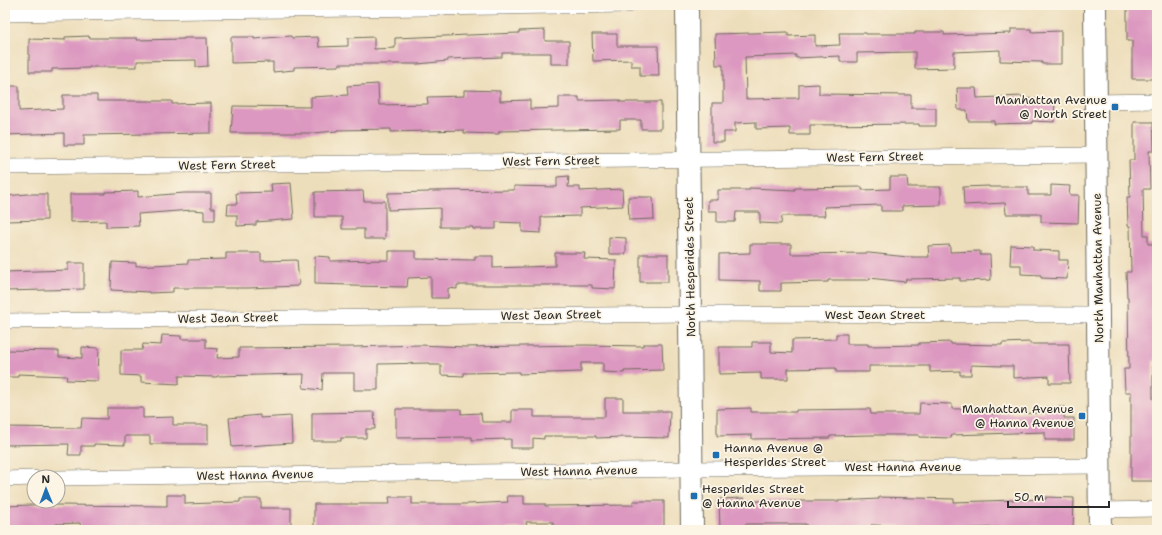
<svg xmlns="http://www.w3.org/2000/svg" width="1162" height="535" font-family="'Shantell Sans',sans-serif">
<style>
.building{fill:#dc98c0}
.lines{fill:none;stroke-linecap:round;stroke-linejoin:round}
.street-casing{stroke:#6f6a5d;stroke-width:16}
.secondary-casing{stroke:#6f6a5d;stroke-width:24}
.street{stroke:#fff;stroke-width:15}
.secondary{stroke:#fff;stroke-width:22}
.poi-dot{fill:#1f6fb2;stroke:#fcf5e5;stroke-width:1.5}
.labels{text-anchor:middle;stroke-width:3.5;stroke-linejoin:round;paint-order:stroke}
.poi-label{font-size:12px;fill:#2b2b2b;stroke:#fcf5e5;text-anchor:end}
.street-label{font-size:12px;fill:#2b2b2b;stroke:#fcf5e5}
</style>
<rect width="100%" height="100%" fill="#fcf5e5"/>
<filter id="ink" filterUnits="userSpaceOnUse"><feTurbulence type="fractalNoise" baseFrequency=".025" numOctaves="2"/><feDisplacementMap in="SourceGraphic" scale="8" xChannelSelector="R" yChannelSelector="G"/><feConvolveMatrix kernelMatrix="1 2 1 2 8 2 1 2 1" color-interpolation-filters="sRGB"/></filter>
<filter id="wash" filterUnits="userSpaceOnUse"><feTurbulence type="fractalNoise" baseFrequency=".012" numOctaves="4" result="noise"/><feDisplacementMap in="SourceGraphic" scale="16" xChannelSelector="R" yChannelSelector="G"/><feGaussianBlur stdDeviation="0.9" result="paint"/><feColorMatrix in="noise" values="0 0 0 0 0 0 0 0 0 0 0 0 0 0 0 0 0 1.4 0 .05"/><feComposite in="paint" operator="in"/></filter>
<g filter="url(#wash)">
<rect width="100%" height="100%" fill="#eddebb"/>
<g id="blocks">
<path class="building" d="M1157,7V79H1132V41H1127V8Z
M1011,29H1031V32L1061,31V64H1042V62L1000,61V50L954,52V68L915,69V52L857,53V62H840V56L796,58V55L745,57L746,99L799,98V85L819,84V94L911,95V108H936V126H919V124L810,125V135H790V128L756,129V122L735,123V132H724V142H712V103H723V65H716L715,34L788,32V36L815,35V46L840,45L839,33H866V34H915V32H944V35L1011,33Z
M545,30V41H569V64H551V53H502V57L448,59V61L418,64H339V66L294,67V70L273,72V62L231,63V37H254V39L291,36L292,38L318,37L319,47L348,46V38L374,37V49L395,48V38L519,33V31Z
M592,34H617V46H658L659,76H640V66H631V60L593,61Z
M89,36V38H137V40L184,39V38H207L208,66L196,67V60L137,61V67H89V68L52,69V72H29V39L65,40V37Z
M378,84L379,105L428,104L427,97L464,96V90L500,91V101L530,100V109L559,108V97H579V101L620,100V102H661V129H641V120H620V129L499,131V134L464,133V130L391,132V129L337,130V131L313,133H231L233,106L311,107V97L348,95L347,86Z
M5,86H19V111L63,109V95H97V101H172V104L211,103V133L84,135V145H64V133L5,135Z
M957,88H976L977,98L1022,96V98L1055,100L1054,122L1032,121V123L994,124V121H968L967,110H958Z
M1134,122H1153L1154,151H1149L1150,189H1143L1144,235H1148V244H1157V263H1155V301H1157V331L1155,330V361H1153V399H1157V424H1154L1155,461H1157V481H1131V392H1125L1124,369H1129L1128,297H1127L1126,272H1131L1130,226H1128L1127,197H1130L1129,160H1134Z
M569,176L568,187H580V191L622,189L623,206L580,208V216L541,217V233L522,232V223L496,222V229H473V227H440V208L388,210V193L429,192V191L514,190V186L557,187V177Z
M890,177H907L908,187H941V205L902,206V211H881V205L824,207L825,216H782L781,224L760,223V212H736L735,222H717V211H708V200H718V190H750V188L795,190V188L862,187V190L890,189Z
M291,183L294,219L256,222V225L237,226V215H227L228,204H237L236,193L272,192L271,184Z
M1051,185L1070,186L1069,195H1079L1078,223L1041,222V214H1006L1005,203L964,205L963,187L989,186V187H1028V195H1051Z
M138,191V197L184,193H211V208H215V220H204V211L192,210L138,214L139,226L106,227V221L70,222V194H105V192Z
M363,191L364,201H385V239H364V229H342V217H315V192Z
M27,194H47V220L5,221V196Z
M628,197H653L654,219L629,220Z
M609,237L626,238V254H609Z
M750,244H791V254L869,253L908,257H929L928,246L950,245V252L980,251V255H990L991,280L960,281V278L906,279L905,282L869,278V280H828V282L781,283V291H760V281L719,280V254L750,253Z
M1011,245L1033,246V250L1059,251V260H1068L1067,279L1041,278V275L1021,274V265H1010Z
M389,251H416V259L475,260V256H493V268L555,266V253H585L584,259L616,260L615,289L592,288V285H457V289L448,288V298H431V277L408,278L407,287L351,286V285L315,284V256L330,257V261L389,260Z
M226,253H261V261L297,260L299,284H298V286L249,288H173V292L149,293V292L111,290L112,262L136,263V266L188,263V260L226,259Z
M640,254H668V282H640Z
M68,263H84V289L5,291V272L68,270Z
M836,334H847V344H868V346L919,345V343L951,342V344L1002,345V343L1030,342V344H1069L1070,383H1049V376L1013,378V366H1003L971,365V375H960V371L930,372V366H869V372H836V368L788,369V379H761V373L719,374V347H752V342H771V352L792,353V340L836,339Z
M162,335L181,336V339H206V348L218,349L217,358L239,357V348L353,347L420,345L465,347L585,345L643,346V344H662L663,370L624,371V373L603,372V363H581V372L519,374V372L464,373V376L441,375V365H430V363L378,364V390H354V373H323L322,390L303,388L304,374L217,376V377L179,376V384L141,382V376L121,375V350H142L143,344L161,345Z
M82,347L99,348L98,381L66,380L67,376L18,374V377H5V350L59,351V357L82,358Z
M605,398H623V411H670L669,438L623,437L596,438V436H544V439L533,438V448H511V439L472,440V437L396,438V409H461V414L481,413L482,422H512V410H534V417H605Z
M920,403L952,404V409L992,408V414L1045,413V407H1065L1064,418H1074V440H1045V432L952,435L951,438L919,437V435H871L830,436V438L752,439V435L717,436V409L751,408V412H796V410L870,409L871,414H919Z
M107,408H143V418L173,417V425H208V444H150V436H125V445L94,444V446H81V455H68L69,444L5,445V427L81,428L82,418L107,419Z
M374,412L375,429H366V438H341V441H312V413Z
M260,415V418L291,416L292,443L232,447L229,418Z
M167,495H185V504L240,502V499H261V508H291V530H231V529L197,530V528L81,530L80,523L56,524V530H5V506L56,504V505L167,506Z
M507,496H524V504H545V506L633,505V501H664V529L553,530V522H526L527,528L503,529V530H314V504H390L389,497H412V504H468L508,502Z
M879,497L954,499V502L1046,499V497L1074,498L1073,530H1002V527L953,529L913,528V530H900V526L871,525V527H833V530H806V524H745V529H720L719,499L744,498V501H838L879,499Z"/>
</g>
</g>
<g filter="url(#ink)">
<use href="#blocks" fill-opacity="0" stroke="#6f6a5d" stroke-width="1"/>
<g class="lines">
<g class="street-casing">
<path id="street" d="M5,14L629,5
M1096,102L1157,101
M5,167L1096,155
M5,321L691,314L1098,315
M58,478L692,469L1099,466
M5,479L34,478
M1100,510L1157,509"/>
</g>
<g class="secondary-casing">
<path id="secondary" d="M687,5L692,530
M1095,5L1100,530"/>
</g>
<use href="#street" class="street"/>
<use href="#secondary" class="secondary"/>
</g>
</g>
<g class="poi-dot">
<rect x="1111" y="103" width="8" height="8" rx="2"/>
<rect x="1078" y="412" width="8" height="8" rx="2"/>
<rect x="712" y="451" width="8" height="8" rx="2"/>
<rect x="690" y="492" width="8" height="8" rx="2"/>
</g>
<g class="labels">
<g class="poi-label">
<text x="1107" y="104">Manhattan Avenue<tspan x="1107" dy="14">@ North Street</tspan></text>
<text x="1074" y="413">Manhattan Avenue<tspan x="1074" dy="14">@ Hanna Avenue</tspan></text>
<text x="724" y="452" text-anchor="start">Hanna Avenue @<tspan x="724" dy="14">Hesperides Street</tspan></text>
<text x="702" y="493" text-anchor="start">Hesperides Street<tspan x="702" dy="14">@ Hanna Avenue</tspan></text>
</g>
<g class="street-label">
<text transform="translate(875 157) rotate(-1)" y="4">West Fern Street</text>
<text transform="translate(551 161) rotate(-1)" y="4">West Fern Street</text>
<text transform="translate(227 165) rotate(-1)" y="4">West Fern Street</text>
<text transform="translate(690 267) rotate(-91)" y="4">North Hesperides Street</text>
<text transform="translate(1098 268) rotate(-91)" y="4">North Manhattan Avenue</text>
<text transform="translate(551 315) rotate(-1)" y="4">West Jean Street</text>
<text x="875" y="319">West Jean Street</text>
<text transform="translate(228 318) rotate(-1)" y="4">West Jean Street</text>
<text x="903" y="471">West Hanna Avenue</text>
<text transform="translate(579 471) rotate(-1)" y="4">West Hanna Avenue</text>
<text transform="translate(255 475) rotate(-1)" y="4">West Hanna Avenue</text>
</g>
</g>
<rect width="1162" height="535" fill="none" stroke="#fcf5e5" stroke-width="20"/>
<g transform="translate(46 489) rotate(359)"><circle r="19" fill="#fcf5e5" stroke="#a8a49b"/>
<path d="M0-3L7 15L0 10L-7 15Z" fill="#1f6fb2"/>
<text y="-6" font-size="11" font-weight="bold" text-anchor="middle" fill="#2b2b2b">N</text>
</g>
<path d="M1008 501v6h101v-6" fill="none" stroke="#2b2b2b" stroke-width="2"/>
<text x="1014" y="501" font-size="12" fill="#2b2b2b" stroke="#fcf5e5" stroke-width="3" paint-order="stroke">50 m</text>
</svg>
